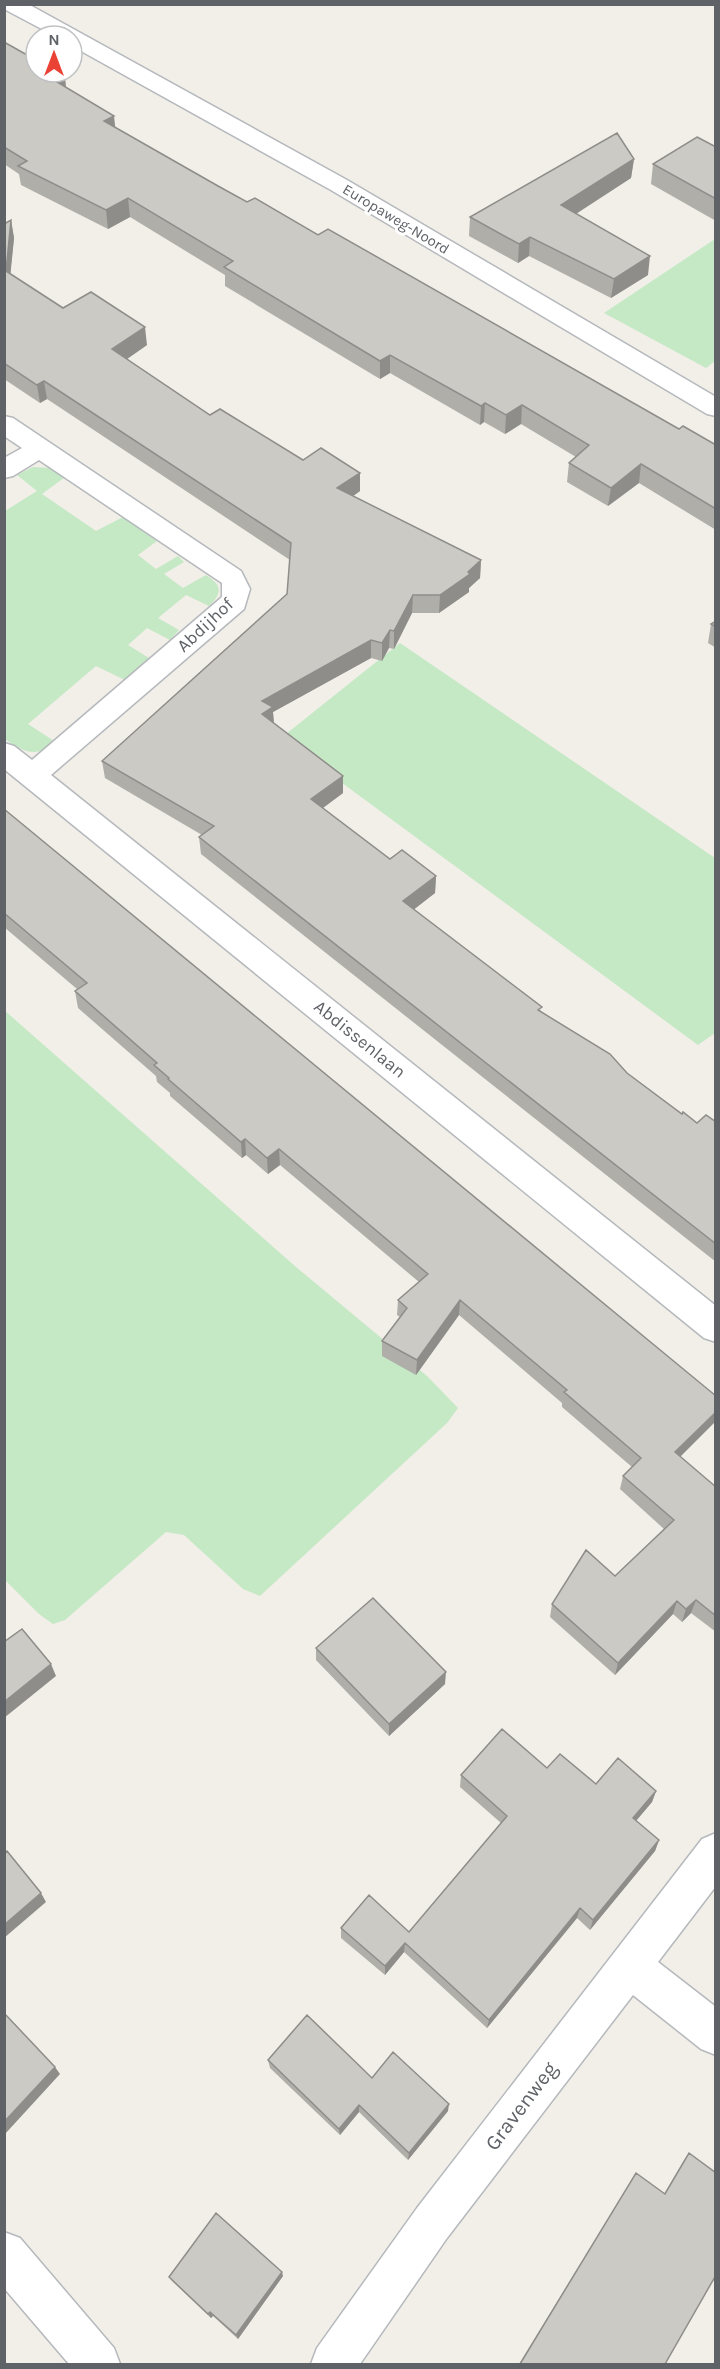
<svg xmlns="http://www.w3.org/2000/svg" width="720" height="2369" font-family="Karla,sans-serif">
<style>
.green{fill:#c5e8c5}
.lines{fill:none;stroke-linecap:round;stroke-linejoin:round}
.minor-casing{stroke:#b5b8bc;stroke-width:3}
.tertiary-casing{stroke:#b5b8bc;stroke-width:3}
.minor{fill:#fff;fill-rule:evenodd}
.tertiary{fill:#fff;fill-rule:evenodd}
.wall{fill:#afaea9}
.shaded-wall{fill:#8f8d8a}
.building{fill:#cccac5;stroke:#8f8d8a;stroke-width:1.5}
.labels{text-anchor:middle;stroke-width:6;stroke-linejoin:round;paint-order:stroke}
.far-street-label{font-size:15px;fill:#5f6368;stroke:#fff}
.street-label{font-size:18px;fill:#5f6368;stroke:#fff}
.near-street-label{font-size:21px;fill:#5f6368;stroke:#fff}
</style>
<rect width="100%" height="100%" fill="#f1efe8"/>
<path class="green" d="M715,239V361L706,368L604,313Z
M33,467L50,468L65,477L42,494L96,531L123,517L157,541L138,555L156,569L178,556L184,562L164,574L183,588L206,575C222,585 223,593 209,606L186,595L158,618L179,630L170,640L147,628L128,645L149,658L125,680L96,666L28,724L54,741C39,760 21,751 5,739V511L37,491L17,475Z
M400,643L715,858V1033L698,1045L281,738Z
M4,1010L296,1267L427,1376L458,1408L447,1423L260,1596L243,1589L184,1535L166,1532L65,1620L53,1624L39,1614L5,1580Z"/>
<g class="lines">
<g class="minor-casing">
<path id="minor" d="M4,416L13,418L241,571L250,589L244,609L51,775L716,1306V1342L704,1338L4,769V743L14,746L32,760L222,597V583L39,460L13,476L4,478V458L22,448L4,436Z
M716,1833V1886L658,1962L716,2007V2055L701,2049L633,1995L447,2238L360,2364H311L317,2348L417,2208L702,1839Z
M4,2232L20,2238L114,2348L120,2364H69L4,2288Z"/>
</g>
<g class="tertiary-casing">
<path id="tertiary" d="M4,4H28L347,180L716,397V416L707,414L331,190L72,46V36H55L4,9Z"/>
</g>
<use href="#minor" class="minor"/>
<use href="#tertiary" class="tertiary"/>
</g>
<path class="wall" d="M4,42L66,88L115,127L247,202L318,235L679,429L716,445V530L639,483L608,506L567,482L569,463L576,457L521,424L505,434L484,422L480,425L390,373L380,379L225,286V275L130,217L108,229L21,185L19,174L4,164Z
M716,147V221L651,184L653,164Z
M634,159L631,178L576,214L648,275L611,298L529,256L518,263L469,236L470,217Z
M11,220L14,238L10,274L63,308L147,345L127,359L210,415L303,460L360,491L353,496L481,560L480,578L469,588V592L439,613H412L394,649L389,648L382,661L371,658L273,712L274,723L343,776V793L322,808L390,859L436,876L435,893L414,909L542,1012L627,1073L682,1114L697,1123L716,1122V1262L201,854L199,837L202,835L105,778L102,761L287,594L290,560L47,399L40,403L4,379V224Z
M716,621V648L708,643L711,624Z
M4,809L680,1457L716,1487V1632L691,1613L682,1622L673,1614L615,1675L550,1617L552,1604L615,1576L664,1529L620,1489L623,1476L632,1467L562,1407V1403L459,1315L416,1375L382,1356V1341L400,1317L397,1315L398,1300L419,1282L280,1165L268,1174L246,1155L242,1158L170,1096V1093L157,1082L156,1076L78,1008L75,991L77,989L4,927Z
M316,1648L445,1684L389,1736L316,1660Z
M547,1768L596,1784L656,1791L652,1802L636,1821L659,1840L655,1851L590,1930L577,1918L487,2028L404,1952L385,1975L341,1938V1928L409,1932L501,1823L460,1787L461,1775Z
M268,2060L372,2078L448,2111L408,2160L359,2112L340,2135L270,2068Z
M689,2153L665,2364H519L636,2173L664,2194L684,2160Z
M283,2276L238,2339L213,2316L211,2318L172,2281L169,2277Z"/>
<path class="shaded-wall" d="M65,77L67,96L57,82Z
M114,116L116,134L104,121Z
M634,159L631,178L560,224L561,205Z
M128,198L130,217L108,229L106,210Z
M11,220L14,238L9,289L6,271Z
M530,237L529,256L518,263L519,244Z
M650,256L648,275L611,298L614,279Z
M145,327L147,345L114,368L112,349Z
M390,355V373L380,379V361Z
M44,381L47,399L40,403L37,385Z
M485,403L484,422L480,425L481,406Z
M522,405L521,424L505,434L506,415Z
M641,464L639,483L608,506L611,488Z
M360,473V491L338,507L337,488Z
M481,560L480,578L469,588V592L439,613L440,595L468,572Z
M413,595L412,613L394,649V631Z
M390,630L389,648L382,661V643Z
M371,640V658L273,712L274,725L263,731L262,701Z
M343,776V793L311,817V799Z
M436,876L435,893L403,918V901Z
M245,1139L246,1155L242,1158L241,1142Z
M279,1149L280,1165L268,1174L267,1158Z
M460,1300L459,1315L416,1375L417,1360Z
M716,1412V1421L671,1466L675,1452Z
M696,1600L691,1613L682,1622L686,1609Z
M677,1601L673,1614L615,1675L618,1663Z
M51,1664L56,1676L4,1718V1702Z
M446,1672L445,1684L389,1736V1724Z
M656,1791L652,1802L629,1829L633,1818Z
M659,1840L655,1851L590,1930L593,1920Z
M41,1893L46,1902L4,1938V1925Z
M580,1908L577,1918L487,2028L489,2020Z
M405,1943L404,1952L385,1975V1966Z
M55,2067L60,2074L5,2134L4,2122Z
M449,2104L448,2111L408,2160L409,2153Z
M359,2105V2112L340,2135L339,2129Z
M282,2272L283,2276L238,2339L236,2335Z
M210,2312L213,2316L211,2318L208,2314Z"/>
<path class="building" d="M4,42L36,60V72H56L65,77L57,82L114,116L104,121L218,186L247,202L255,198L318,235L328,229L679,429L683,426L716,445V509L641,464L611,488L569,463L589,445L522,405L506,415L485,403L481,406L390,355L380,361L224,267L233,261L128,198L106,210L18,166L27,161L4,147Z
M617,133L634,159L561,205L650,256L614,279L530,237L519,244L470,217Z
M697,137L716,147V199L653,164Z
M11,220L6,271L63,308L91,292L145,327L112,349L210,415L220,409L303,460L321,448L360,473L337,488L481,560L468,572L470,574L440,595H413L394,631L390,630L382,643L371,640L262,701L273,707L262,714L343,776L311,799L390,859L402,850L436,876L403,901L542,1007L538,1010L610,1054L627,1073L682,1114L683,1112L697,1123L706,1115L716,1122V1244L199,837L214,826L102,761L287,594L291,543L44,381L37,385L4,363V224Z
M716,621V627L711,624Z
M4,809L716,1396V1412L675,1452L716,1487V1616L696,1600L686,1609L677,1601L618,1663L552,1604L586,1550L615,1576L674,1520L623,1476L641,1458L564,1392L567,1390L460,1300L417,1360L382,1341L407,1308L398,1300L428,1274L279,1149L267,1158L245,1139L241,1142L168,1079L169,1078L154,1065L157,1063L75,991L87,983L4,913Z
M373,1598L446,1672L389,1724L316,1648Z
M22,1629L51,1664L4,1702V1642Z
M502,1729L547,1768L560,1754L596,1784L618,1758L656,1791L633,1818L659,1840L593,1920L580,1908L489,2020L405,1943L385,1966L341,1928L369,1895L409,1932L507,1816L461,1775Z
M7,1851L41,1893L4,1925V1854Z
M4,2013L55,2067L4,2122Z
M307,2015L372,2078L393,2052L449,2104L409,2153L359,2105L339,2129L268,2060Z
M689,2153L716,2173V2275L665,2364H520L636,2173L665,2194Z
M216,2213L282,2272L236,2335L210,2312L208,2314L169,2277Z"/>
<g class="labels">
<g class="far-street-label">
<text transform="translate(396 219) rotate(31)" y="5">Europaweg-Noord</text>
</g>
<g class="street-label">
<text transform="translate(205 625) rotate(-43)" y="6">Abdijhof</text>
<text transform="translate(360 1039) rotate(39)" y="6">Abdissenlaan</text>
</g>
<g class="near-street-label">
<text transform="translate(521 2106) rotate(-53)" y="7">Gravenweg</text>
</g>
</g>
<rect width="720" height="2369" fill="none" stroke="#5f6368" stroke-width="12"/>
<g transform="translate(54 54)"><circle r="28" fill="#ffffff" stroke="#bfc1c3" stroke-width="1.5"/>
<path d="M0-4.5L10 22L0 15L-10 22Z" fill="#ea4335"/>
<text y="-9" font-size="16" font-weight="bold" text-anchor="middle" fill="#5f6368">N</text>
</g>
</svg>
